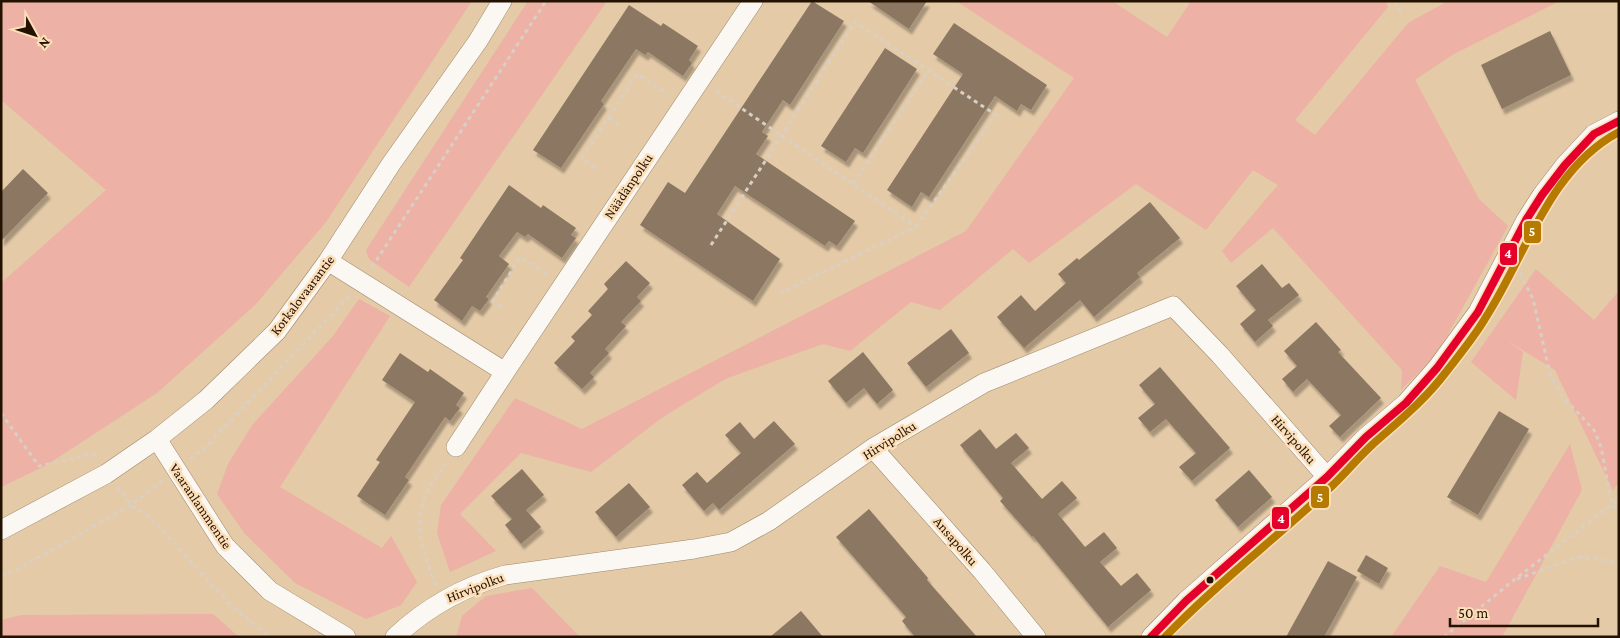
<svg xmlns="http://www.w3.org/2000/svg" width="1620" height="638" font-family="'Crimson Pro',serif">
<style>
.green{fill:#edb1a5}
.building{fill:#8c7862;filter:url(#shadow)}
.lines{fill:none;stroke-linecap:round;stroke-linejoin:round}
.minor-casing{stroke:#9c896b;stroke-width:20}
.path{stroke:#d9d0c5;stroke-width:3;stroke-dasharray:4 4;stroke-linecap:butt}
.minor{stroke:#fbf7f2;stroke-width:19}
.bus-1-casing{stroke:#fcdfb9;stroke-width:11}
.bus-2-casing{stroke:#fcdfb9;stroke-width:11}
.bus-1{stroke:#e4002b;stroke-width:8}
.bus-2{stroke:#b77a00;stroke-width:8}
.bus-dot{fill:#231200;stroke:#fcdfb9;stroke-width:2}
.labels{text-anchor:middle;stroke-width:5;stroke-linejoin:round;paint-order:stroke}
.street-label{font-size:14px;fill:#231200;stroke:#fcdfb9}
.line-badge{stroke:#fcdfb9;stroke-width:2}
.badge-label{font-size:14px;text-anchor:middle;font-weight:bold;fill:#fff}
</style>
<defs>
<filter id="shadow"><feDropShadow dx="3" dy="5.5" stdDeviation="1" flood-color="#0004"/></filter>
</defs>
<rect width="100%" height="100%" fill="#e4caa7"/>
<path class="green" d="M1,1H472L326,222L255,305L157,393L45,466L1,487V283L106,190L1,100Z
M528,1H607L409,287L369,259L366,250Z
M956,1H1112L1167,37L1191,1H1385L1388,7L1295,120L1315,135L1408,23L1448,1H1560L1452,55L1415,80L1479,199L1508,226L1437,354L1401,390L1402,370L1273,228L1231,263L1222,251L1278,185L1253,170L1206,230L1136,184L1029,263L1013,249L940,310L911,302L850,351L823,344L725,379L663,417L591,472L521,453L460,514L496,551L450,572L437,533L441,505L515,398L582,429L966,231L1074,78Z
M1536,269L1594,320L1619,291V482L1613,491L1555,370L1506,340L1523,352L1516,400L1471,362Z
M359,299L390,316L280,487L382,548L391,536L417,582L401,605L366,619L295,583L245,534L217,494L228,464L253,424L333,336Z
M1570,444L1582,490L1502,637H1391L1440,566L1486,582Z
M532,588L580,637H456L462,616L486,596Z
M213,614L239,637H1V620L21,615Z"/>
<path class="building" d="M812,1L844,21L790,105L783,100L762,132L768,136L756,154L855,221L837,246L829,241L825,246L735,186L717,214L780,259L753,301L640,225L668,182L685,193Z
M868,1H927L909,29Z
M629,5L661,26L663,23L698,46L689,60L692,63L683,76L648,52L645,55L636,49L601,101L604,104L561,168L533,150Z
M954,23L1047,85L1031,110L1021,104L1017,111L995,96L929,197L921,192L912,207L887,190L963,74L933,54Z
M1550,31L1571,75L1502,109L1481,65Z
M885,48L917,69L863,153L855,148L846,162L821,146Z
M23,169L48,193L1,241V192Z
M509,185L541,208L543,205L576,228L571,235L576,238L562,258L528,234L525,237L517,232L499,256L509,264L486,297L489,299L480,311L472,306L462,321L434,300L463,260L460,258Z
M1150,202L1180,238L1137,273L1140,277L1094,317L1080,300L1024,348L997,317L1021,295L1035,311L1066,283L1058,274L1077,258L1079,260Z
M626,261L650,283L637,297L641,301L621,322L626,326L605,349L609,353L590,373L594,377L582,389L554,363L575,341L571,337L592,315L588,311L608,289L604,284Z
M1262,264L1282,288L1289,283L1299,295L1268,320L1273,326L1255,342L1240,324L1256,310L1236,286Z
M1316,322L1341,350L1338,352L1381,398L1340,437L1329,426L1341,415L1307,379L1293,392L1282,379L1297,366L1284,351Z
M951,329L969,353L926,387L907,363Z
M863,352L893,390L877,404L864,388L846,403L828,381Z
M400,353L428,372L430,369L464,393L456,405L460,408L450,421L445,417L405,477L409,480L385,515L357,496L380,462L376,460L415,402L382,380Z
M1160,367L1230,448L1192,481L1179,467L1196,453L1166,419L1150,432L1138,418L1155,404L1139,385Z
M1499,411L1529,429L1478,515L1447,497Z
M774,421L795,444L719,510L713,503L704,511L682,485L697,472L707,483L741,453L725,435L740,422L754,439Z
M980,429L996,449L1016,433L1029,448L1011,463L1042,499L1062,481L1077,498L1058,514L1085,547L1104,532L1117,548L1100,562L1121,586L1137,573L1151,590L1108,627L1033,536L1032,537L1000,501L1003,498L960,445Z
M522,469L544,495L526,510L541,527L521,544L505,525L512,519L491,496Z
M1249,470L1272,497L1238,527L1215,500Z
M629,483L650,507L616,537L595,512Z
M869,509L928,578L927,580L977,637H915L902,621L906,617L836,537Z
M1366,555L1388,568L1379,584L1357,571Z
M1328,561L1357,577L1324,637H1286Z
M801,611L823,637H770Z"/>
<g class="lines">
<g class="minor-casing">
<path id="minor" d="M328,261L505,372L753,1
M157,439L225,546L270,591L346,637
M456,447L505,372
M873,448L982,571L1036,637
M1,530L106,474L157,439L206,400L277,331L328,261L391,164L478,41L502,1
M395,637C428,606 463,587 505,575L694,549L731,542L769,521L873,448L984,383L1173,306L1220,355L1327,477
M1151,637L1186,601L1327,477L1366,437L1406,403L1437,368L1478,312L1526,220L1542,195L1565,165L1594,134L1619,121"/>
</g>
<path class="path" d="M1395,1L1402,14
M716,91L915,226
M608,118L621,126
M595,167L582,158L637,74L668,94
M853,184L929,70
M711,245L855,22L996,115L916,227L780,293
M372,267L546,1
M1520,273L1533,299L1550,374L1563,397L1594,430L1601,447L1612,505L1619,511
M501,306L493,301L520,257L548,275
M1,413L39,466L88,455H95L96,458
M190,459L206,447L350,295
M117,487L131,505L152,519L232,606L269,637
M1,576L16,570L131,505L162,481
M1517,579L1579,557L1619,562
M436,585C425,558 413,528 424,499C428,487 439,474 446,463
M1444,637L1514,580L1619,499"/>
<use href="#minor" class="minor"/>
<g class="bus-1-casing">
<path id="bus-1" d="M1151,637L1186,601L1327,477L1366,437L1406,403L1437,368L1478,312L1526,220L1542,195L1565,165L1594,134L1619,121"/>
</g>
<g class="bus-2-casing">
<path id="bus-2" d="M1165,637C1218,582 1279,536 1334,484C1347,471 1359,457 1373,444C1399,421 1425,400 1446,372C1460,354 1475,336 1486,317C1526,255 1549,169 1619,132"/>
</g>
<use href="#bus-1" class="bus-1"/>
<use href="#bus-2" class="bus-2"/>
</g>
<circle class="bus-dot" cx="1210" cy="580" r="4.5"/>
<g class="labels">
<g class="street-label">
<text transform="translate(628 186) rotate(-56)" y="5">Näädänpolku</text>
<text transform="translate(302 295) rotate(-53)" y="5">Korkalovaarantie</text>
<text transform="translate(1294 439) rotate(49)" y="5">Hirvipolku</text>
<text transform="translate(889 440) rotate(-32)" y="5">Hirvipolku</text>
<text transform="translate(201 506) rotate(56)" y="5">Vaaranlammentie</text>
<text transform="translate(956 541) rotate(49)" y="5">Ansapolku</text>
<text transform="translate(475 587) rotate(-21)" y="5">Hirvipolku</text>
</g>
</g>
<g class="line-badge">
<rect x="1523" y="220" width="19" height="24" rx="5" fill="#b77a00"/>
<rect x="1499" y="242" width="19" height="24" rx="5" fill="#e4002b"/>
<rect x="1310" y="485" width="20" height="24" rx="5" fill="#b77a00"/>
<rect x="1271" y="506" width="19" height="24" rx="5" fill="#e4002b"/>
</g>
<g class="badge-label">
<text x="1532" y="236">5</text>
<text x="1508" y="258">4</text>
<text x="1320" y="502">5</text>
<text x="1281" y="523">4</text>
</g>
<rect width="1620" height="638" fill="none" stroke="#231200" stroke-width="5"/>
<g transform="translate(35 35) rotate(130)" stroke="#fcdfb9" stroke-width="4" paint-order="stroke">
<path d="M0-4L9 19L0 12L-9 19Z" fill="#231200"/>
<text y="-8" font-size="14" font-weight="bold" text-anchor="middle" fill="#231200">N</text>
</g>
<path d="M1450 618v8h148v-8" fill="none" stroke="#231200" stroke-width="2.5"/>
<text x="1458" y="618" font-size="15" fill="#231200" stroke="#fcdfb9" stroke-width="4" paint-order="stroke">50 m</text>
</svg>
